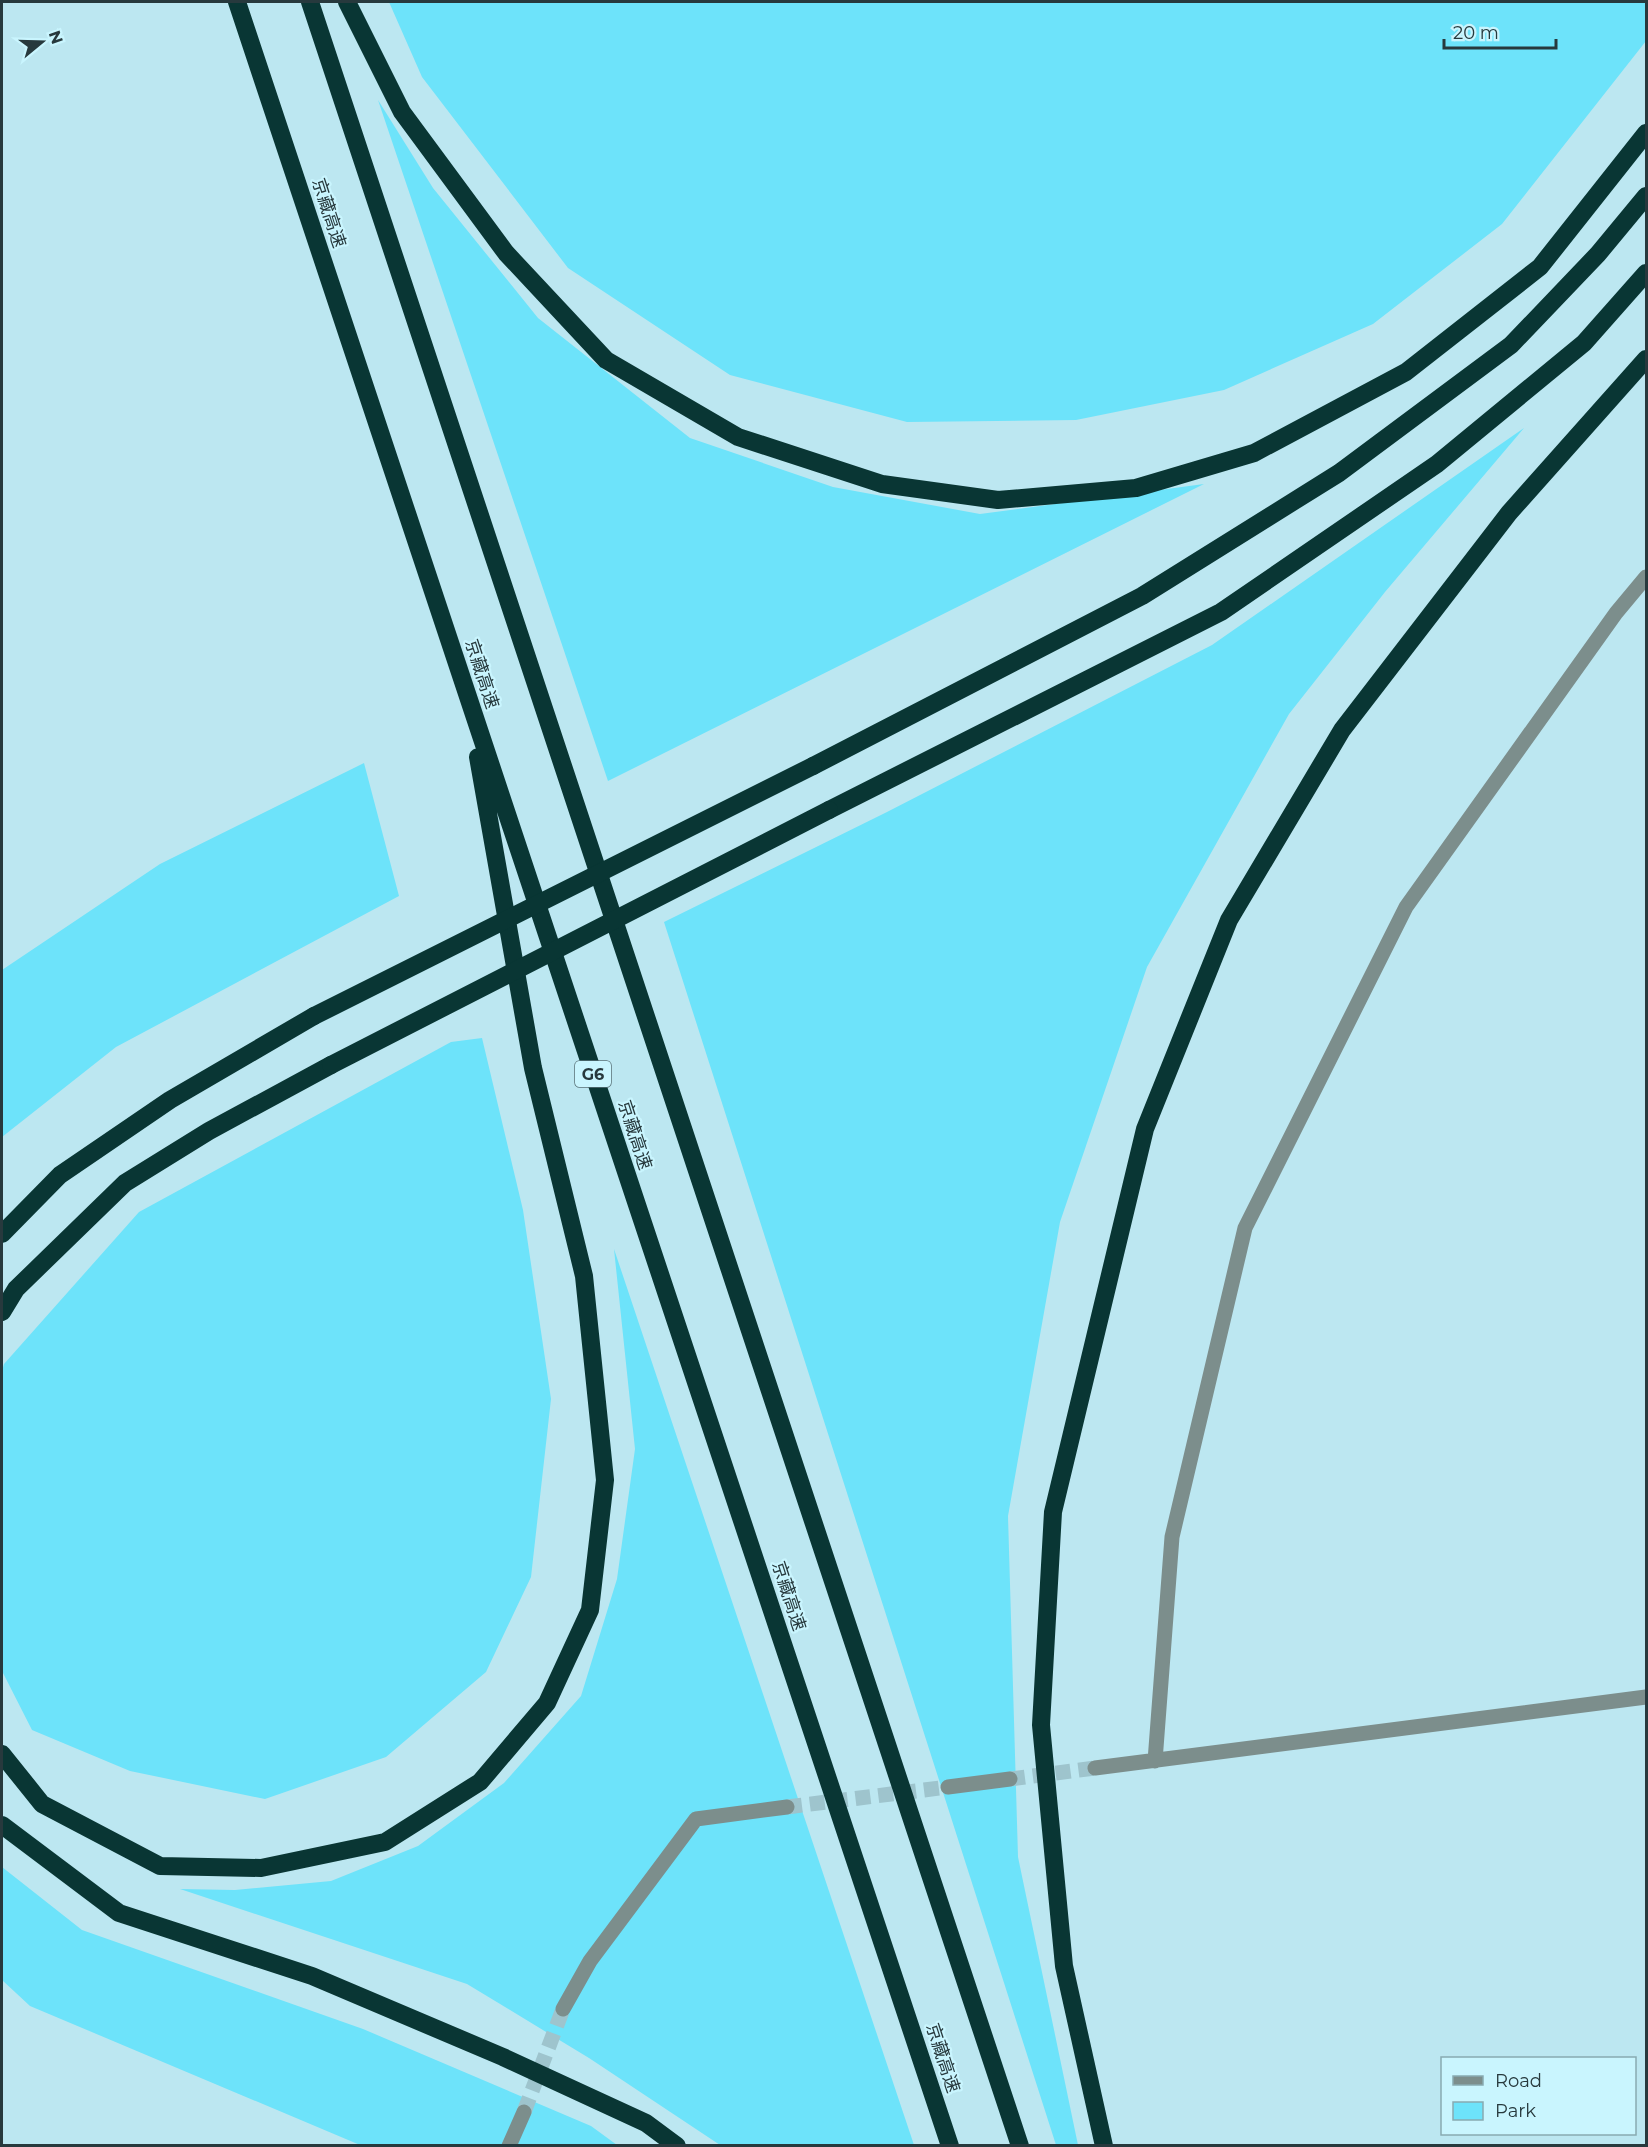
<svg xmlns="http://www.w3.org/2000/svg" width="1648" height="2147" font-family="Montserrat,'Noto Sans SC',sans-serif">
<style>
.green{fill:#6de3fa}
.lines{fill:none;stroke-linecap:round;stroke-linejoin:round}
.minor-tunnel{stroke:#9ec4cd;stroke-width:15;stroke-dasharray:15 8;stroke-linecap:butt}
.minor{stroke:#7c8e8c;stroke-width:15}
.highway{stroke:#093634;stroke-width:18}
.highway-bridge{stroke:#093634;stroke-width:18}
.labels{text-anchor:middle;stroke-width:4.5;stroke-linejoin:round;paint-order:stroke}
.shield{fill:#c9f5fe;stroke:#587177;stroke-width:1.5}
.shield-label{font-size:16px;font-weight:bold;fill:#27393d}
.street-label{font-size:18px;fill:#27393d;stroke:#c9f5fe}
</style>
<rect width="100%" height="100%" fill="#bce7f1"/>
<path class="green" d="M389,2H1646V41L1502,224L1373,324L1224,390L1076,420L907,422L730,375L568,268L422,77Z
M378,100L433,188L538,318L690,438L833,487L980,514L1204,484L608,781Z
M1524,428L1385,592L1289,714L1147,967L1060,1222L1008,1516L1018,1857L1078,2145H1056L664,922L887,812L1212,645Z
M364,763L399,896L116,1047L2,1137V970L160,864Z
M482,1038L523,1210L551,1399L531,1577L486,1672L386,1757L265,1799L130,1771L32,1730L2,1671V1371L4,1364L139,1212L451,1042Z
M614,1249L914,2145H720L589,2058L467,1984L180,1889L235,1890L331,1881L418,1846L504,1783L581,1696L617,1579L635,1449Z
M2,1867L82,1930L363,2029L591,2126L617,2145H360L30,2006L2,1980Z"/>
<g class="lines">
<path class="minor-tunnel" d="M1010,1779L1095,1768
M787,1807L948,1787
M524,2112L563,2009"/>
<path class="minor" d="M1155,1761L1172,1537L1245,1228L1406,907L1616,613L1646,577
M1095,1768L1646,1697
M948,1787L1010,1779
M563,2009L590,1961L696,1819L787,1807
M509,2146L524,2112"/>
<path class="highway" d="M237,2L950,2146
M310,2L1020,2146
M347,2L402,112L506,253L606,360L738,437L882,484L998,500L1136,488L1254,453L1406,372L1540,267L1646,133
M813,766L1142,596L1339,473L1511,345L1598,254L1646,196
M829,810L1221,612L1437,464L1584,343L1646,273
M2,1234L60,1175L170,1100L314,1016
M2,1312L16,1289L125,1183L209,1131L331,1065
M2,1754L42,1804L160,1866L261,1868L385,1842L480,1782L547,1703L590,1610L605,1480L584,1276L533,1068L478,757
M2,1825L119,1913L312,1976L503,2057L646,2123L677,2146
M1104,2146L1064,1966L1041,1725L1053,1512L1145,1129L1229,920L1342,730L1509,513L1646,359"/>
<path class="highway-bridge" d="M314,1016L813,766
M331,1065L829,810"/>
</g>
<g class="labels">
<rect class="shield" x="575" y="1061" width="36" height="26" rx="4.5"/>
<g class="shield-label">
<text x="593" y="1080">G6</text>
</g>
<g class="street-label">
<text transform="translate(329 213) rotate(72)" y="6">京藏高速</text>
<text transform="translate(482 674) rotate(72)" y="6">京藏高速</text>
<text transform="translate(635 1135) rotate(72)" y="6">京藏高速</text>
<text transform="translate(789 1596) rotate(72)" y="6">京藏高速</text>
<text transform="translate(943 2058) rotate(72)" y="6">京藏高速</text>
</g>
</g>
<rect width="1648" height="2147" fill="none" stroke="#27393d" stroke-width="6"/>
<rect x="1441" y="2057" width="195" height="78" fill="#c9f5fe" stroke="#88aab1" stroke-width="1.5"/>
<rect x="1453" y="2076" width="30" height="9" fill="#7c8e8c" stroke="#88aab1" stroke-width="1.5"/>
<text x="1495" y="2087" font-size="18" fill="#27393d">Road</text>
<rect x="1453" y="2102" width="30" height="18" fill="#6de3fa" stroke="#88aab1" stroke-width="1.5"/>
<text x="1495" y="2117" font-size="18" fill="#27393d">Park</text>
<g transform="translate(42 42) rotate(71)" stroke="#c9f5fe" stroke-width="4.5" paint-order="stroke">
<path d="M0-4.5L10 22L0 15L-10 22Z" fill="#27393d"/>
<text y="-9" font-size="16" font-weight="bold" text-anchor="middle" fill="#27393d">N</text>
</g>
<path d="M1444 39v9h112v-9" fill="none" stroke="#27393d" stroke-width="3"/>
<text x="1453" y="39" font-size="18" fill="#27393d" stroke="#c9f5fe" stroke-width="4.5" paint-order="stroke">20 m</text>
</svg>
